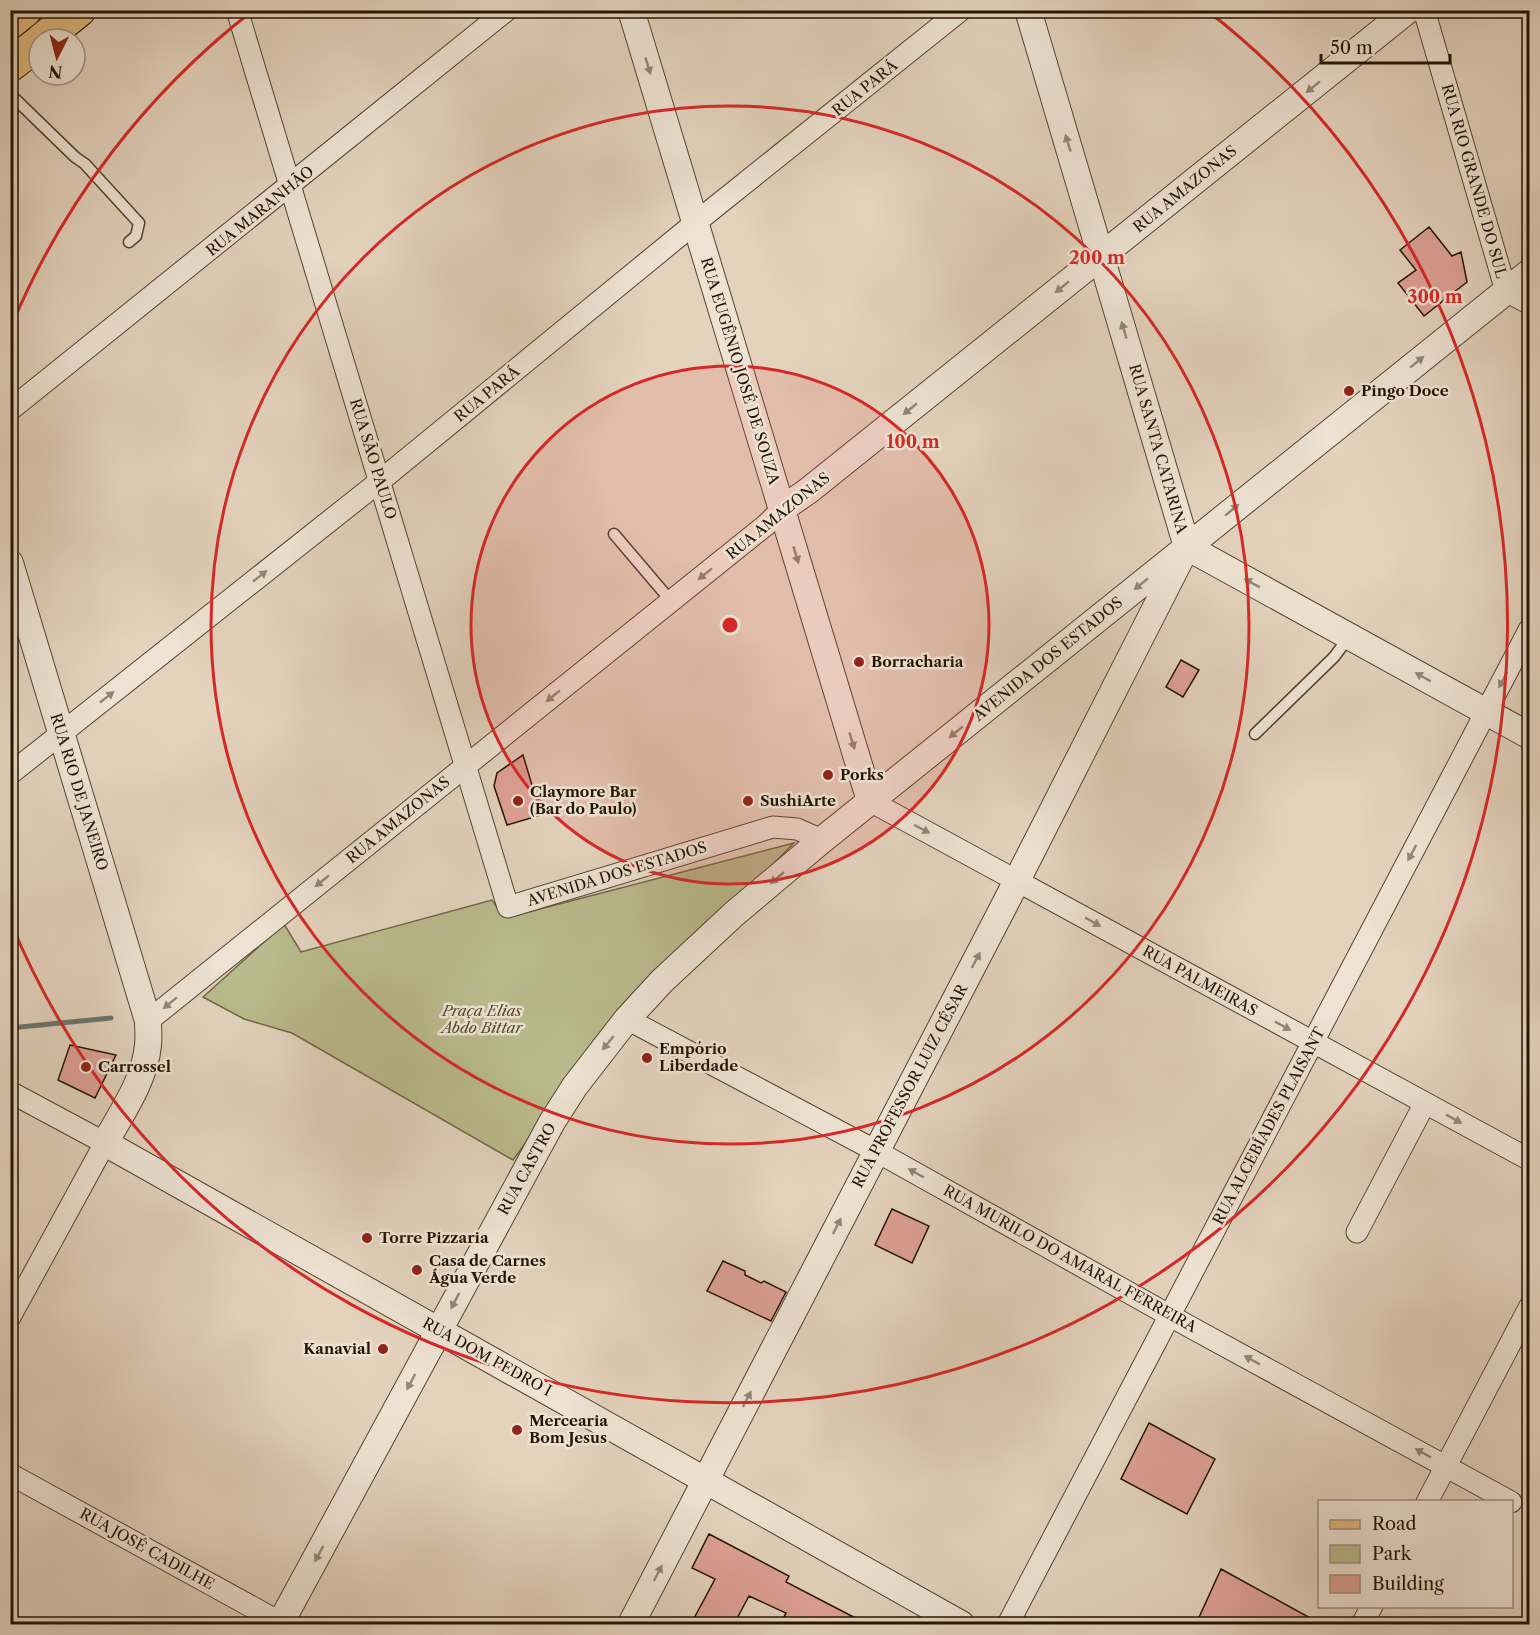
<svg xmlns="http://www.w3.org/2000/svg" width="1540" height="1635" font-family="'Libre Caslon Text',serif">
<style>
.green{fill:#b9ba8d;stroke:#6f6846;stroke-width:1.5}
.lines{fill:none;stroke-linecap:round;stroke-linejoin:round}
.stream{stroke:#69766e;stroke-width:5}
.building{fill:#dda094;stroke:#251500;stroke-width:1.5}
.service-casing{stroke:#54442f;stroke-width:13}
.minor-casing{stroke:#54442f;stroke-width:23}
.tertiary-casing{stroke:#54442f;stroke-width:28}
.primary-casing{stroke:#251500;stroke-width:35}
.service{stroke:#ede2d3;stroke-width:10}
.minor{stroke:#ede2d3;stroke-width:21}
.tertiary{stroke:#ede2d3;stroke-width:26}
.primary{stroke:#e2b97e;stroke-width:33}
.oneway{fill:#938674}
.ring{fill:none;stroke:#d62828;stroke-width:3}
.poi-dot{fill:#8f2418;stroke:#ede2d3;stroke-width:2}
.labels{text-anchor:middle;stroke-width:5;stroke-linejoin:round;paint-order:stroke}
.street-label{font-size:15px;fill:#251500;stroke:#ede2d3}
.poi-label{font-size:15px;font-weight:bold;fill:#251500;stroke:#ede2d3;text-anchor:start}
.park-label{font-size:15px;font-style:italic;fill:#51472a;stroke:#ede2d3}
.centre{fill:#d62828;stroke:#ede2d3;stroke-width:3}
.ring-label{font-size:18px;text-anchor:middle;font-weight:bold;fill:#d62828;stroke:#ede2d3;stroke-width:5;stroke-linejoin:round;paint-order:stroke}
</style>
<rect width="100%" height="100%" fill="#e3d2bc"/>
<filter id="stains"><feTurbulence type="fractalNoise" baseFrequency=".00333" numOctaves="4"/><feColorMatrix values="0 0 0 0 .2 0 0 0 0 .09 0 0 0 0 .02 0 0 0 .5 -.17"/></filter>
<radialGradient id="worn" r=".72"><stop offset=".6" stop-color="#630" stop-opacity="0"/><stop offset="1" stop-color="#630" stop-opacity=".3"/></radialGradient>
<path class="green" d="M794,843L608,1031L513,1160L292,1033L244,1019L203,997L284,924L301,952L492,900L498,909L517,915Z"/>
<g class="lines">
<path class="stream" d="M10,1028L111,1018"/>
</g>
<path class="building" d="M1429,227L1452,256L1461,252L1467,282L1424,316L1398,283L1416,270L1400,250Z
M1181,660L1199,670L1183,697L1166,687Z
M523,755L541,815L507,825L494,786L497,773Z
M70,1045L116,1055L95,1098L58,1080Z
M892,1209L929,1226L912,1263L875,1245Z
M723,1261L745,1271V1275L761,1283L764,1281L786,1292L771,1321L707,1291Z
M1149,1423L1215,1459L1187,1514L1121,1479Z
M709,1534L789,1576L786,1582L867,1624H780L786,1613L749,1596L734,1624H691L715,1579L692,1568Z
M1221,1569L1321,1624H1196Z"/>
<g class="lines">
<g class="service-casing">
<path id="service" d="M10,94L75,157L85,164L139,223L136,236L129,242
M614,534L671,601
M1255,734L1334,657L1349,637"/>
</g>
<g class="minor-casing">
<path id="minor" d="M237,10L508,907L773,827L797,829L822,840
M1424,10L1506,291L1530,304
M10,410L507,10
M10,774L380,481L695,223L961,10
M870,801L1530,1160
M627,1019L876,1151L1192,1328L1511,1502
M148,1021L766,525L782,509
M10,1092L105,1143L10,1317
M1357,1232L1425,1103
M10,1474L283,1624
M1427,1502L1530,1306
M1008,1624L1530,628
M1362,1624L1372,1606"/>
</g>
<g class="tertiary-casing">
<path id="tertiary" d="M631,10L870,801
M1028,10L1187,547L1530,736
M782,509L808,491L1408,10
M10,563L148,1021C148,1029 149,1037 148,1045C145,1080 122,1112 105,1143L961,1624
M280,1624L552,1122L575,1086L627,1019L662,981L734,914L822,840L1530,272
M631,1624L1005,904L1182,556"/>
</g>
<g class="primary-casing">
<path id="primary" d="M10,22L25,10
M43,39L79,10
M10,65L39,43"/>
</g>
<use href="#service" class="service"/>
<use href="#minor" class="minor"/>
<use href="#tertiary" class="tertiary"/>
<use href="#primary" class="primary"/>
</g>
<defs><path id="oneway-solid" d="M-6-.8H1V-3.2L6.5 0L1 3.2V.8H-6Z" transform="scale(1.5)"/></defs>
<g class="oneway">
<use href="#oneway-solid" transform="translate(648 66) rotate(73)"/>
<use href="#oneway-solid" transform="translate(1313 87) rotate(141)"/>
<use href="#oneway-solid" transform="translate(1068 143) rotate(-107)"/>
<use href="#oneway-solid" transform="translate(1062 287) rotate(141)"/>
<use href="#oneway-solid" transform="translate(1124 330) rotate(-106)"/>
<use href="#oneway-solid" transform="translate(1417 362) rotate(-39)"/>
<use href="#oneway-solid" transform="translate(910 409) rotate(141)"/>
<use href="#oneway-solid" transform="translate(1232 510) rotate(-39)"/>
<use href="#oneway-solid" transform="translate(796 555) rotate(73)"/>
<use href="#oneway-solid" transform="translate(705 574) rotate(141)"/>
<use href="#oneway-solid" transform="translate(260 576) rotate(-38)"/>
<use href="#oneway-solid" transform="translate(1252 583) rotate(-151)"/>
<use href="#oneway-solid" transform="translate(1141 584) rotate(141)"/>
<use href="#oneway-solid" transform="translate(1423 677) rotate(-151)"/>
<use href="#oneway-solid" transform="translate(1503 680) rotate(118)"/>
<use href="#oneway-solid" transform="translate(553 696) rotate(141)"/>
<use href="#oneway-solid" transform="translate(107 697) rotate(-38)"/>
<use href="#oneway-solid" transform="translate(956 732) rotate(141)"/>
<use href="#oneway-solid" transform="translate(852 741) rotate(73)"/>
<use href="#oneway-solid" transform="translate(922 829) rotate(28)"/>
<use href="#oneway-solid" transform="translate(1412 853) rotate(118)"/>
<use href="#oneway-solid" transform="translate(777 878) rotate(140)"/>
<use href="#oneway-solid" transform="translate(322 881) rotate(141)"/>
<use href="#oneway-solid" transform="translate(1093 922) rotate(29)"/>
<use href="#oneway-solid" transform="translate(976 960) rotate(-62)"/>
<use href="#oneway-solid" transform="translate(170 1003) rotate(141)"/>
<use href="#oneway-solid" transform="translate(1283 1026) rotate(29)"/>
<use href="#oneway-solid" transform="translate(608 1043) rotate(129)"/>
<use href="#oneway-solid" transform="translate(1454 1119) rotate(29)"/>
<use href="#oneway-solid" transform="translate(916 1173) rotate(-151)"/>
<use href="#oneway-solid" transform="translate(837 1226) rotate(-63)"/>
<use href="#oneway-solid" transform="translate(455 1301) rotate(118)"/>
<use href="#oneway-solid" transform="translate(1252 1360) rotate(-151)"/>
<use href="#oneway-solid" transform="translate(411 1382) rotate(118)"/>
<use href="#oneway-solid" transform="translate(747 1399) rotate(-63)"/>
<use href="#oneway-solid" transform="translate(1423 1453) rotate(-151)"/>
<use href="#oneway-solid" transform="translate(319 1554) rotate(118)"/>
<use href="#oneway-solid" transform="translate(658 1573) rotate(-63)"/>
</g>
<circle cx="730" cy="625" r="259" fill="#d62828" fill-opacity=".12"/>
<g class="ring">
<circle cx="730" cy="625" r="259"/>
<circle cx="730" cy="625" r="519"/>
<path d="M11 327A778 778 0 0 1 251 12M1209 12A778 778 0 1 1 11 923"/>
</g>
<g class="poi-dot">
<circle cx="1349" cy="391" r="6"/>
<circle cx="859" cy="662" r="6"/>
<circle cx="828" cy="775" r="6"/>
<circle cx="518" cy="801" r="6"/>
<circle cx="748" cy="801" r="6"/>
<circle cx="647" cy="1058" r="6"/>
<circle cx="86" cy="1067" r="6"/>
<circle cx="367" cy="1238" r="6"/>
<circle cx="417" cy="1270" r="6"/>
<circle cx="383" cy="1349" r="6"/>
<circle cx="517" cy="1430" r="6"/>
</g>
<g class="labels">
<g class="street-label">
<text transform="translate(865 88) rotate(-39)" y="5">RUA PARÁ</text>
<text transform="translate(1474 181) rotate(74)" y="5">RUA RIO GRANDE DO SUL</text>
<text transform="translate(1185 189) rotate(-39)" y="5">RUA AMAZONAS</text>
<text transform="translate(260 211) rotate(-39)" y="5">RUA MARANHÃO</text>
<text transform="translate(740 371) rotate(73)" y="5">RUA EUGÊNIO JOSÉ DE SOUZA</text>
<text transform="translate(487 394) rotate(-39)" y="5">RUA PARÁ</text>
<text transform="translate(1158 449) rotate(74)" y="5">RUA SANTA CATARINA</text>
<text transform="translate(373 459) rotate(73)" y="5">RUA SÃO PAULO</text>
<text transform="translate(778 516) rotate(-39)" y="5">RUA AMAZONAS</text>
<text transform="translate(1048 659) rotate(-39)" y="5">AVENIDA DOS ESTADOS</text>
<text transform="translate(79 792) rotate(73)" y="5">RUA RIO DE JANEIRO</text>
<text transform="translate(398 820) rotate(-39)" y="5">RUA AMAZONAS</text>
<text transform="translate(617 874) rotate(-17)" y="5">AVENIDA DOS ESTADOS</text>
<text transform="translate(1200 981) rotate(29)" y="5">RUA PALMEIRAS</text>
<text transform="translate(910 1086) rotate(-62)" y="5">RUA PROFESSOR LUIZ CÉSAR</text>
<text transform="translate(1269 1126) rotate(-62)" y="5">RUA ALCEBÍADES PLAISANT</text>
<text transform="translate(527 1169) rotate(-61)" y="5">RUA CASTRO</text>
<text transform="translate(1070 1259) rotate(29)" y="5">RUA MURILO DO AMARAL FERREIRA</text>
<text transform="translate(487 1357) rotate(29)" y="5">RUA DOM PEDRO I</text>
<text transform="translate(147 1549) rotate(29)" y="5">RUA JOSÉ CADILHE</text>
</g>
<g class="poi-label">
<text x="1361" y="396">Pingo Doce</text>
<text x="871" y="667">Borracharia</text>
<text x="840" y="780">Porks</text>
<text x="530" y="797">Claymore Bar<tspan x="530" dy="17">(Bar do Paulo)</tspan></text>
<text x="760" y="806">SushiArte</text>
<text x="659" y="1054">Empório<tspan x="659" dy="17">Liberdade</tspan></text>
<text x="98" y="1072">Carrossel</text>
<text x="379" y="1243">Torre Pizzaria</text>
<text x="429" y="1266">Casa de Carnes<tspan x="429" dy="17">Água Verde</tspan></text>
<text x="371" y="1354" text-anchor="end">Kanavial</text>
<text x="529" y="1426">Mercearia<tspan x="529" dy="17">Bom Jesus</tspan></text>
</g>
<g class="park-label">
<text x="482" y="1016">Praça Elias<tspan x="482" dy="17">Abdo Bittar</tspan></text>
</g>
</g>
<circle cx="730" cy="625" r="9" class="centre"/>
<g class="ring-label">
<text x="1097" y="264">200 m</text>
<text x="1435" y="303">300 m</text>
<text x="913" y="448">100 m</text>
</g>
<rect width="1540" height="1635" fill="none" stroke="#e3d2bc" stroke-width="36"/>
<rect x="12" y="12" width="1516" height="1611" fill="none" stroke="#251500" stroke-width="3"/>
<rect x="18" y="18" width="1504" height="1599" fill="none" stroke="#251500" stroke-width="1.5"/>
<rect x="1318" y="1500" width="195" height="108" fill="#ede2d3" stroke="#9d907f" stroke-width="1.5"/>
<rect x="1330" y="1520" width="30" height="9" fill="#e2b97e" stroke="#9d907f" stroke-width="1.5"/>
<text x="1372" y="1530" font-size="18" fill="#251500">Road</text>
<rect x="1330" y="1545" width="30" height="18" fill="#b9ba8d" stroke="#9d907f" stroke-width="1.5"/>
<text x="1372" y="1560" font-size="18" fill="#251500">Park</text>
<rect x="1330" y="1575" width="30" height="18" fill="#dda094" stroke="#9d907f" stroke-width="1.5"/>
<text x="1372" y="1590" font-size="18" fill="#251500">Building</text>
<g transform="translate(57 57) rotate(186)"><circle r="28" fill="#ede2d3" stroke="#9d907f" stroke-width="1.5"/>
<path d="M0-4.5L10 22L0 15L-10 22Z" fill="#8f2418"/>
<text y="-9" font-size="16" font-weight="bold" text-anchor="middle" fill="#251500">N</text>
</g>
<path d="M1321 54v9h129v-9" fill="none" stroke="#251500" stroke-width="3"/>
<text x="1330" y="54" font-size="18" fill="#251500" stroke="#ede2d3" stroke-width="4.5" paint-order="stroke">50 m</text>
<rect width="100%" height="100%" filter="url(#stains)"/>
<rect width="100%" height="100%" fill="url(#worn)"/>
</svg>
